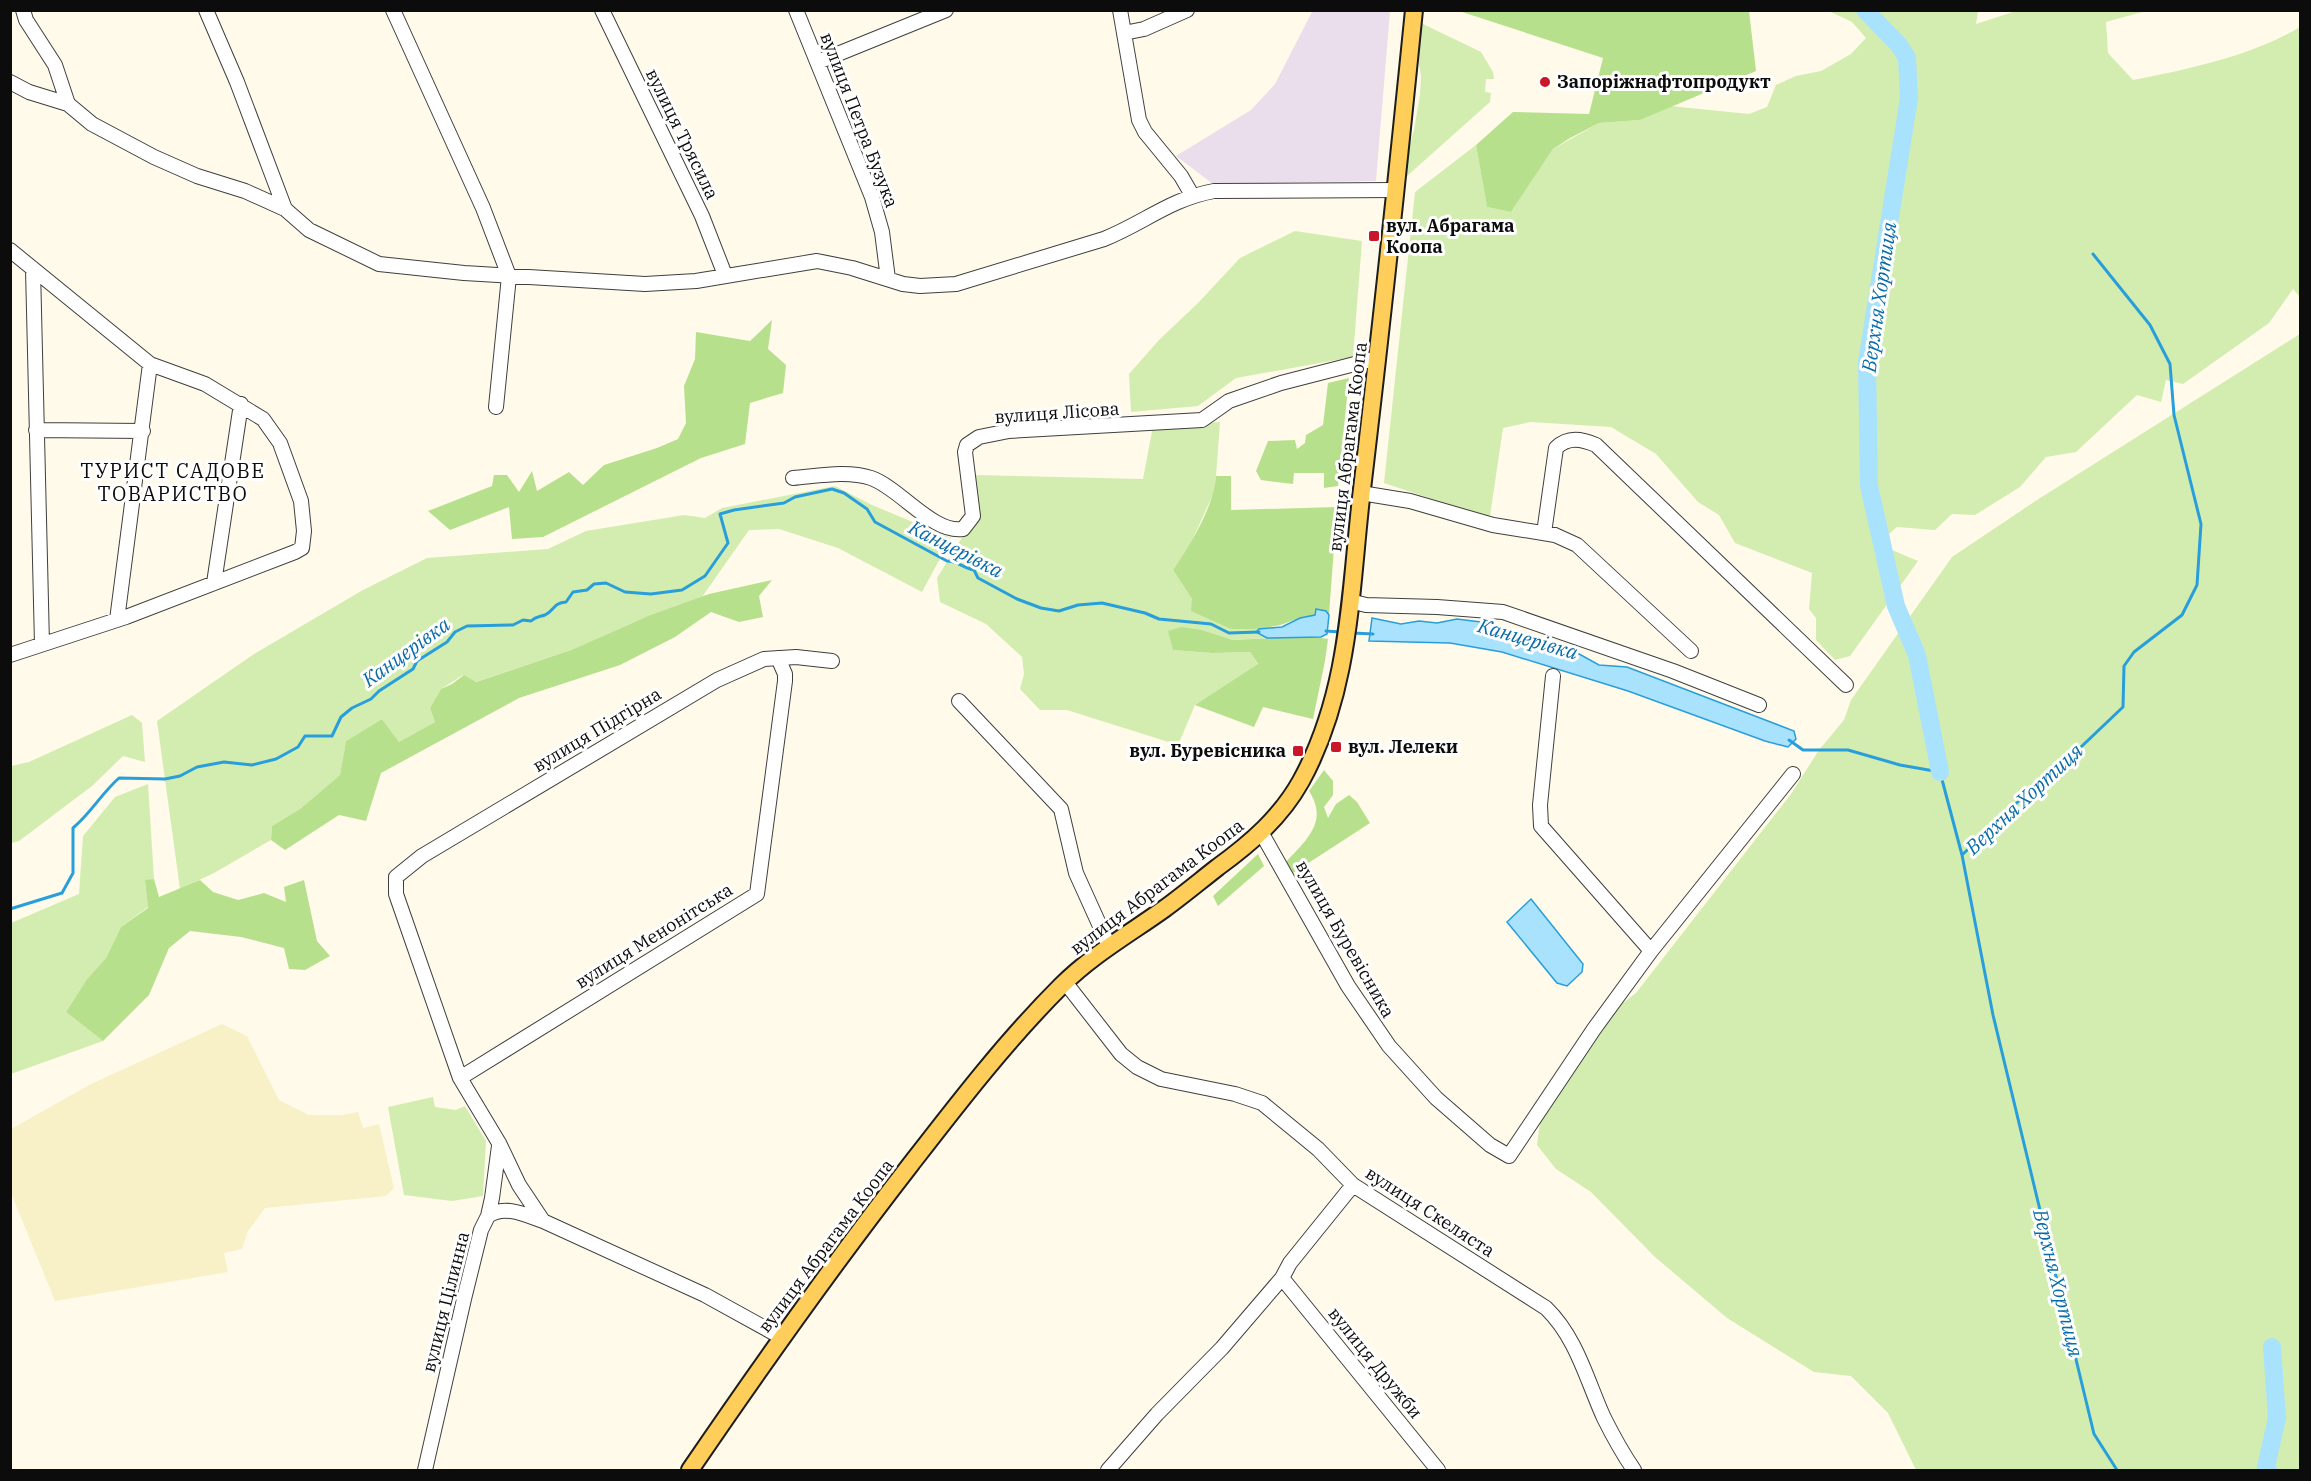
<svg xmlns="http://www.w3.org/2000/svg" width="2311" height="1481" font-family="'IBM Plex Serif',serif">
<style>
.industrial{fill:#eadeec}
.farmland{fill:#f8f1c7}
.green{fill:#d3edb0}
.forest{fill:#b7e08d}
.water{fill:#a9e2fd;stroke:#289edb;stroke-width:1.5}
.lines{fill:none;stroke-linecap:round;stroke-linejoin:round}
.stream{stroke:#289edb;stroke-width:3}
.river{stroke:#a9e2fd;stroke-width:18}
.minor-casing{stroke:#3f3f3f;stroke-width:16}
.major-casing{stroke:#1d1d1d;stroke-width:20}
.minor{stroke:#fff;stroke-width:14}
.major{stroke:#ffce5a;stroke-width:16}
.poi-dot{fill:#c91628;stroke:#fff;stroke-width:2}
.labels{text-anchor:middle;stroke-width:6;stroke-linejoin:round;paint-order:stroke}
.poi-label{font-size:18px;font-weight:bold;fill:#0c0c0c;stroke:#fff;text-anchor:start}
.street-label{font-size:18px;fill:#0c0c0c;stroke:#fff}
.water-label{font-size:20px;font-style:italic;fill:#096ca9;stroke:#fff}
.neighbourhood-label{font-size:20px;letter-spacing:1.5px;fill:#0c0c0c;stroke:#fff}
</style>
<rect width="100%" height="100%" fill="#fffaea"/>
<path class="industrial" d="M1313,10L1390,11L1376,181L1213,184L1176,156L1251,110L1275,84Z"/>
<path class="farmland" d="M222,1024L247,1036L279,1100L309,1115H342L358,1112L363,1128L379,1124L394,1188L386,1196L265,1208L248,1231L242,1249L224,1253L228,1272L55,1301L11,1193V1129L91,1084Z"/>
<path class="green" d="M1829,11H1978L1976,24L2016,11H2146L2106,22L2108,53L2133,80C2186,70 2254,55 2300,27V297L2293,289L2269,323L2183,384L2166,380L2161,402L2137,395L2076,452L2046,457L2020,487L1975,515L1952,514L1935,530L1897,527L1889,534L1892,550L1918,561L1850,656L1835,660L1816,640V618L1809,609L1812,573L1735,543L1719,515L1698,502L1656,454L1611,427L1530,422L1503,428L1490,516L1468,511L1384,483L1415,192L1476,145L1487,207L1511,212L1553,149L1599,123L1640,120L1670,106L1749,114L1767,107L1776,85L1796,76L1821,71L1851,54L1866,38L1852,22Z
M1421,23L1481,52L1493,72L1494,79H1486L1485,92L1491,93L1490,102L1407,176L1408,152L1414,130L1420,95L1421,76L1418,58Z
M1295,231L1362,241L1353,357L1236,378L1198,406L1131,412L1129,374L1159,340L1199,302L1240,258Z
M2300,334V1470H1916L1888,1413L1851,1376L1814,1372L1727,1318L1655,1257L1591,1192L1556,1169L1537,1145L1542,1108L1611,1012L1636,993L1791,794L1819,750L1844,720L1851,700L1952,557L2037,500Z
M1220,422L1215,490L1189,547L1173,570L1192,599L1231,629H1259L1256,632L1267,638L1233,640L1202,630L1173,650L1212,653L1250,652L1258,665L1195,705L1178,745L1067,710H1040L1020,689L1024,674L1022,657L986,624L940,602L937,578L976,515L973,475L1143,479L1153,426Z
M835,486L872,505L951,538L922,592L838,548L779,529L749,530L702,597L641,619L571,650L475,682L463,675L441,689L430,708L435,722L399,742L382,719L346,741L340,775L300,809L272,826L271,840L214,873L180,889L157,721L254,654L363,590L427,558L548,549L586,531L684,515L705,518L722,508Z
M132,715L142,723L145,762L123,756L92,786L19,841L11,843V766L29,762Z
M148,784L154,879L145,881L148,907L121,927L106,958L87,979L66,1012L103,1041L11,1074V923L79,894L83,836L115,797Z
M433,1097L435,1107L456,1110L465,1106L486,1141L483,1196L452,1201L404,1195L388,1107Z"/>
<path class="forest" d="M1459,11H1749L1756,71L1640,120L1599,123L1570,138L1553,149L1511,212L1487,207L1476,145L1513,112L1589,114L1603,58Z
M772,320L768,349L786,365L783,393L750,403L745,444L701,458L543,537L512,539L509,507L450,530L428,511L492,486L494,475H507L519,492L532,471L537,491L569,472L583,485L604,465L657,448L678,439L686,423L684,386L695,359L696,332L750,341Z
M1349,378L1338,486L1324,488V473H1294L1293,484L1261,480L1256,471L1268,441L1295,440L1297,449L1305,443L1306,435L1323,425L1328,383Z
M1216,476H1231V510L1337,507L1329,615L1300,618L1280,625L1259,629H1231L1191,611L1192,599L1173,570C1190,545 1214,507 1216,476Z
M772,580L759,596L763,617L739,622L711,612L675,637L620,665L519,698L381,773L366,821L339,815L285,850L271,840L272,826L300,809L340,775L346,741L382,719L399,742L435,722L430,708L441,689L452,684L464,675L476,682L571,650L648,616L709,594Z
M1181,627L1202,630L1233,640L1309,636L1328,639L1325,661L1313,719L1263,707L1254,727L1195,705L1258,664L1250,652L1212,653L1173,650L1168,631Z
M1324,770L1333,781V795L1324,807L1328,818L1336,804L1349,795L1357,802L1370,823L1293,873L1286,862C1306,840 1329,822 1309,791Z
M1258,854L1264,866L1218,906L1213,896Z
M154,879L159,897L200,880L213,892L238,900L264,893L286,902L284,887L304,880L317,941L330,956L305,970L289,969L284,948L241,937L190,931L169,948L149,995L103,1041L66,1012L87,979L106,958L121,927L148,908L145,880Z"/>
<path class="water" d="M1316,609L1326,611L1329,615L1327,634L1321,637L1267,638L1256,632L1259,629L1282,627L1300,618L1315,615Z
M1372,618L1401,624L1419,621L1437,623L1457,619L1481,622L1563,645L1599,665L1627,667L1794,731L1796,739L1788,747L1765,741L1628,691L1502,652L1450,643L1369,641Z
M1531,899L1583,964L1582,972L1567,986L1557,983L1507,922Z"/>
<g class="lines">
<path class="stream" d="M2093,254L2150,325L2170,364L2174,415L2201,524L2197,585L2182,615L2134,652L2124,666L2123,707L2061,766L2023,797L1962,855L1993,1015L2094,1434L2117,1470
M1326,631L1340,632
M1353,633L1373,634
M1789,740L1803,750H1848L1900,765L1940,772L1962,855
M10,909L62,893L73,873V828C91,813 101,794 119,778L165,779L180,776L197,767L224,762L252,765L276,759L298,747L305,736H332L341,717L352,708L371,699L379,691L413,669L417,661L447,642L455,632L467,626L513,625L523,620L531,621C536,616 539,617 545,615C555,610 553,603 566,602L573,592L587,590L594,584L606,583L625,592L651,594L682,590L705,576L728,543L720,514L734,510L784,503L795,497L832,489L844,493L867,509L875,522L947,561C957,561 964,568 974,570L978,578L1017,599L1041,608L1059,611L1078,605L1102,603L1145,613L1159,619L1211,624L1229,633L1259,632"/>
<path class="river" d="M1865,10L1899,45L1907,58L1909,98L1867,362L1869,486L1896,606L1917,655L1940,772
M2268,1470L2266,1467L2277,1418L2272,1347"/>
<g class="minor-casing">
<path id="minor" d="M23,10L26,20L55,65L68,104
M206,10L237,82L285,209
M393,10L483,208L509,276L496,407
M602,10L702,216L725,275
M796,10L872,197L882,232L888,279
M1120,10L1139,120L1145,132L1181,176L1192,195
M1124,33L1144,29L1187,10
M818,62L946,10
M10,82L29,92L68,104L92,124L154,157L197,176L245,191L285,209L309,230L379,264L464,273L645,284L696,281L817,261L852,268L903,284L920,286L956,284L1104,239C1144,223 1170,199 1214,191L1396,190
M10,250L150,364L205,384L263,419L280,443L301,501L304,531L302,548L295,552L126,617L10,655
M33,269L42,644
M36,430L143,431
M793,478C818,476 847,470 871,478C900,488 933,534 963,529L973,516L965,452L967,445L979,437L1009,431L1202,420L1229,401L1281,383L1378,358
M1361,493L1410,501L1493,525L1555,535L1577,545L1691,651
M1544,533L1556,448C1568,436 1582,439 1596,445L1846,685
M214,583L241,404
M1350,601L1366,605L1437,607L1503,612L1673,671L1759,705
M117,620L150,364
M1553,676L1540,805L1541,826L1651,951
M959,701L1061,809L1076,873L1109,946
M1261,832L1348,986L1389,1046L1436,1098L1490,1145L1509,1156L1594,1029L1651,951L1793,774
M1065,982L1121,1054L1137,1067L1161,1079L1235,1094L1262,1103L1318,1149L1353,1185L1546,1308C1577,1338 1587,1381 1604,1418C1613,1436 1623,1454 1634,1470
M460,1078L757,894L785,681V674L778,658
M488,1216C504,1204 526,1215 543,1221
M1282,1278L1438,1470
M781,1337L705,1295L543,1221L519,1185L499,1143L460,1078L396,894V877L422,856L717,680L764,659L796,657L832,661
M425,1470L464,1299L481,1230L488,1216L492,1198L499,1146
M1108,1470L1157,1414L1222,1348L1282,1278L1290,1263L1353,1185"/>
</g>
<g class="major-casing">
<path id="major" d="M690,1470C761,1366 834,1263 911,1164C959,1102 1006,1041 1061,986C1092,955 1129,934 1164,909C1182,896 1200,881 1218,867C1251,843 1281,817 1301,781C1351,690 1350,590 1362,489C1381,330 1398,170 1414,10"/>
</g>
<use href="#minor" class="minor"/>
<use href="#major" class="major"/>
</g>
<g class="poi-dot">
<circle cx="1545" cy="82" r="6"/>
<rect x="1368" y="230" width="12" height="12" rx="3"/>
<rect x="1330" y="741" width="12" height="12" rx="3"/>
<rect x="1292" y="745" width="12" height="12" rx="3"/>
</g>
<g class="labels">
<g class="poi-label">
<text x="1557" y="88">Запоріжнафтопродукт</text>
<text x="1386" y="232">вул. Абрагама<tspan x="1386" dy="21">Коопа</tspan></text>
<text x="1348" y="753">вул. Лелеки</text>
<text x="1286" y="757" text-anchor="end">вул. Буревісника</text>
</g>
<g class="street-label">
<text transform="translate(859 120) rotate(69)" y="6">вулиця Петра Бузука</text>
<text transform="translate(682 134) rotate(64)" y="6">вулиця Трясила</text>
<text transform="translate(1057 413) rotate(-4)" y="6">вулиця Лісова</text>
<text transform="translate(1348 447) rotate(-83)" y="6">вулиця Абрагама Коопа</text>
<text transform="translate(597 730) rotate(-31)" y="6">вулиця Підгірна</text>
<text transform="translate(1157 887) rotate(-37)" y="6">вулиця Абрагама Коопа</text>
<text transform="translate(654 936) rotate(-32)" y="6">вулиця Менонітська</text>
<text transform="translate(1345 939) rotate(60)" y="6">вулиця Буревісника</text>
<text transform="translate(1430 1212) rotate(33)" y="6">вулиця Скеляста</text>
<text transform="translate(826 1246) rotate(-53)" y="6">вулиця Абрагама Коопа</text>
<text transform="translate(446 1302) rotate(-76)" y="6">вулиця Цілинна</text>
<text transform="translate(1375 1363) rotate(51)" y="6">вулиця Дружби</text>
</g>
<g class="water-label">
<text transform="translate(1879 297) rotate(-82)" y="7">Верхня Хортиця</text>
<text transform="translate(956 549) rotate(27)" y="7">Канцерівка</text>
<text transform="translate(1528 639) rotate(16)" y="7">Канцерівка</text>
<text transform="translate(406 652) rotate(-36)" y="7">Канцерівка</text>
<text transform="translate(2024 799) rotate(-43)" y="7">Верхня Хортиця</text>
<text transform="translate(2058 1283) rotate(76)" y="7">Верхня Хортиця</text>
</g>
<g class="neighbourhood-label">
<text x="173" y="478">ТУРИСТ САДОВЕ<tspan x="173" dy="23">ТОВАРИСТВО</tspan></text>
</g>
</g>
<rect width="2311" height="1481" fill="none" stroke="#0c0c0c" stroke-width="24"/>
</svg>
